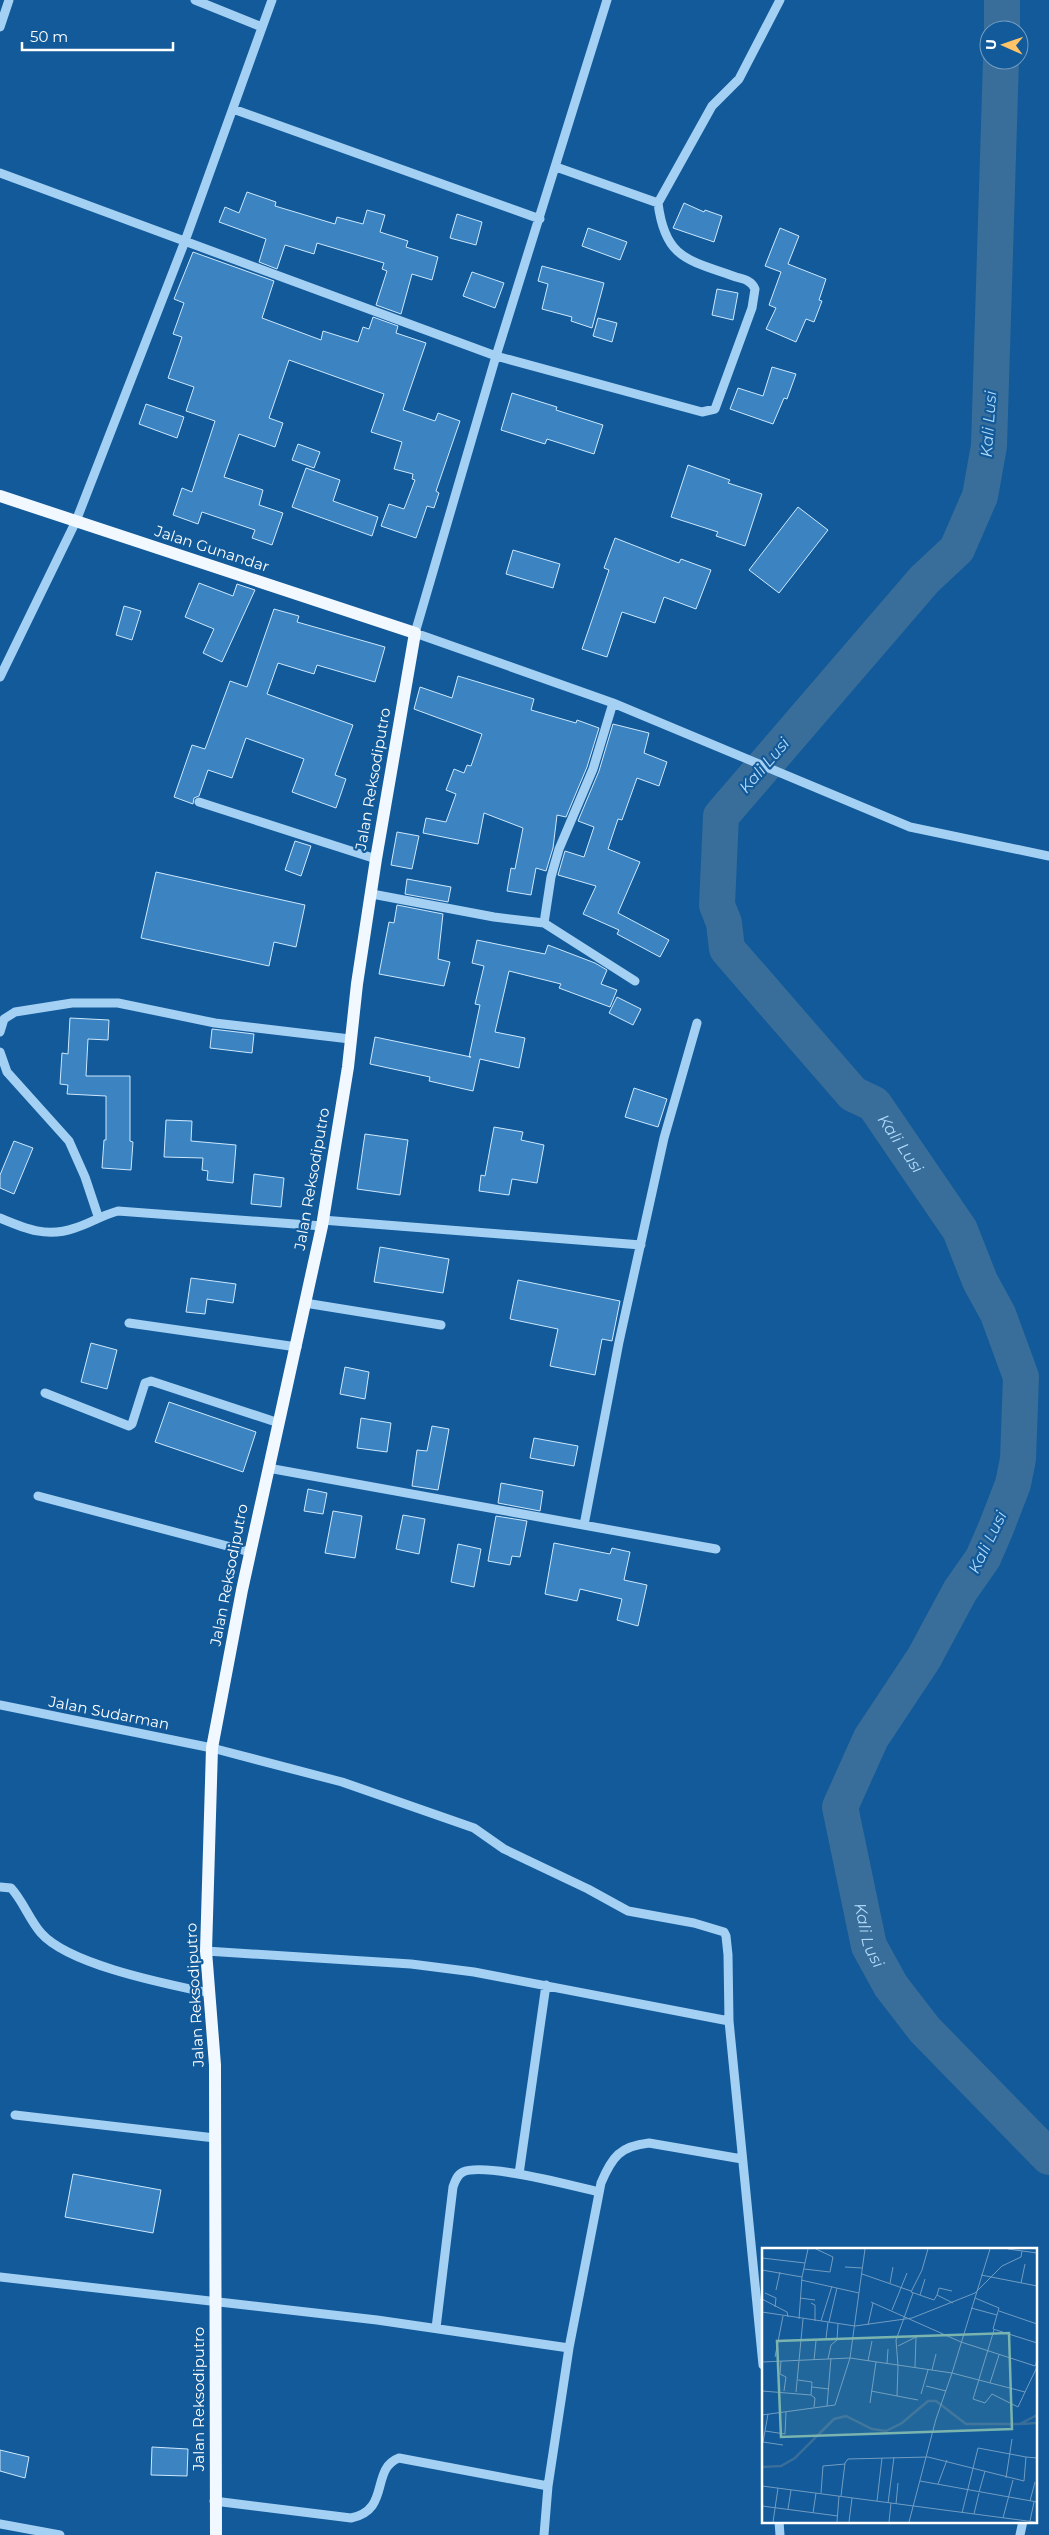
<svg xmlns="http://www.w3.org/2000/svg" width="1049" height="2535" font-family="Montserrat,sans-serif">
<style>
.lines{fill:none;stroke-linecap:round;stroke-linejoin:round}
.river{stroke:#396d9a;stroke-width:36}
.building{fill:#3b84c1;stroke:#cde8fe}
.minor{stroke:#a4d0f4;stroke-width:9}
.major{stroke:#f1f8ff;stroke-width:12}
.labels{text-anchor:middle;stroke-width:4.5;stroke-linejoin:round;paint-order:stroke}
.street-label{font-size:15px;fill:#fff;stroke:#125a99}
.water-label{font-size:16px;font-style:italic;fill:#b1dafa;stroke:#125a99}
.inset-river{fill:none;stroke:#396d9a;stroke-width:2.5}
.inset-road{fill:none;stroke:#719cc2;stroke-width:1}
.view{fill:#7bb4af;fill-opacity:0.15;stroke:#7bb4af;stroke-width:2.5}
.inset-edge{fill:none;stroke:#fff;stroke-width:2.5}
</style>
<rect width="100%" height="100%" fill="#125a99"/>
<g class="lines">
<g class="river">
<path d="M1002,30V0"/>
<path id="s1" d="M1001,60L989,446L980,496L957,549L924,580L721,816L717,905L724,923L727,949L853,1094L874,1104L960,1230L980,1281L998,1314L1021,1377L1018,1459L1013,1484L996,1528L983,1558L960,1591L924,1658L871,1738L840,1807L869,1946L891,1986L925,2030L1049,2157"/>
</g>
</g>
<path class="building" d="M247,192L276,202L275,206L335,224L337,217L363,224L367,210L385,215L380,232L408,241L406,247L438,257L432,280L412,274L401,314L376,305L387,271L382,269L384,263L317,243L314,254L285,245L277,269L259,262L266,239L219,222L225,207L239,213Z
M684,203L704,212L705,210L722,216L714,242L673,228Z
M457,214L482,222L476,245L450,238Z
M588,228L627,242L620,260L582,246Z
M780,228L799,236L788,264L826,279L819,300L822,301L814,322L806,319L796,342L766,329L776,308L769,305L781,272L765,266Z
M193,252L274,281L262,318L321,340L323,331L358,342L363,327L369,329L373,317L398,326L396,333L426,343L403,410L435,421L438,413L460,421L436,491L439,493L434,508L427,506L416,538L381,526L389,504L404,509L415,480L412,479L413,474L394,469L402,442L371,432L384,394L289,360L269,418L283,423L275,447L239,434L224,477L263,490L259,505L283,513L272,545L252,538L255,530L202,512L198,524L173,515L182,488L192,492L215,421L186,411L194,387L168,378L182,337L173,334L184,303L174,299Z
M542,266L604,283L592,328L571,321L572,317L542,309L548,284L538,281Z
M472,272L504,283L495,308L463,296Z
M717,289L738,293L733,320L712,315Z
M598,318L617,323L612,342L593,336Z
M772,367L796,374L787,399L784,398L773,424L730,409L738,388L763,396Z
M512,393L557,407L556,410L603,425L594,454L547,439L545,444L501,430Z
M146,404L184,417L177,438L139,424Z
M298,444L320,452L314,468L292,460Z
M688,465L730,480L728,483L762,494L745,546L716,536L718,532L671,517Z
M306,468L340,480L333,501L378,517L372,536L292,507Z
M798,507L828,530L779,593L749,570Z
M615,538L679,563L681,559L711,570L696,609L664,597L655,623L622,612L607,657L582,649L609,570L604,568Z
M513,550L560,564L553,588L506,574Z
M199,583L233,596L237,584L255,590L222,662L203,653L214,629L185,617Z
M124,606L141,611L132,640L116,635Z
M274,609L299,616L297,622L385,647L375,682L317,665L314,674L278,663L267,694L353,725L335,775L346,779L336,808L292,792L304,759L246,738L232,778L208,770L199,796L194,798L193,804L174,797L192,745L205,749L230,681L247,687Z
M458,676L534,699L531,710L576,723L577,720L599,728L587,767L566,817L557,815L553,848L546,871L536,868L531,895L507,891L511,868L515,869L523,828L484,813L478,844L423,833L426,818L446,822L456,794L446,790L454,769L464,773L467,765L471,766L482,734L414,709L420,687L452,698Z
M613,724L649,733L644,753L667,762L659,786L637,778L622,820L618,819L608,849L640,862L618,913L669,940L660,957L617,934L619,930L583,914L596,886L558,875L565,851L584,857L594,827L578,821L599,771Z
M397,832L419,836L412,869L391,865Z
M295,841L311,846L301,876L285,870Z
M156,872L305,905L296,947L274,942L269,966L141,938Z
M407,879L451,887L448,902L405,894Z
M397,905L443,914L438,959L450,962L444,986L379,974L389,922L394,923Z
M477,940L545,954L548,945L595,963L607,970L601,984L617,990L610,1007L559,988L561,984L509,971L495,1032L525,1038L519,1068L480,1059L473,1091L429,1081L430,1077L370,1064L375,1037L471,1057H469L480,1005L475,1004L484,966L472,963Z
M617,997L641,1009L633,1025L609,1013Z
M70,1018L109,1020L108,1040L88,1039L86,1076H130V1141L133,1142L131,1170L102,1168L104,1140H106V1096L67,1094L68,1085L60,1084L62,1053L68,1054Z
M212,1029L254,1034L252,1053L210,1048Z
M634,1088L667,1099L658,1127L625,1117Z
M166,1120L192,1121L191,1141L236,1145L233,1183L207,1180L208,1171L202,1170L203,1158L164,1157Z
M494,1127L523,1132L521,1140L544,1145L537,1183L512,1179L509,1195L479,1191L481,1175L485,1176Z
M365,1134L408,1140L400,1195L357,1189Z
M14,1141L33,1148L14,1194L0,1188V1175Z
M254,1174L284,1178L281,1207L251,1204Z
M380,1247L449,1259L443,1293L374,1282Z
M191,1278L236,1284L233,1303L207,1299L205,1314L186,1312Z
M518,1280L620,1301L612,1341L602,1339L595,1375L550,1366L558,1329L510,1319Z
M91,1343L117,1350L107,1389L81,1382Z
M345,1367L369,1372L365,1399L340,1394Z
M169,1402L256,1432L243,1472L155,1442Z
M361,1418L391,1423L387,1452L357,1448Z
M432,1426L449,1429L438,1490L412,1486L417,1450L427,1451Z
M534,1438L578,1446L574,1466L530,1458Z
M501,1483L543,1491L540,1511L498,1503Z
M308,1489L327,1493L323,1514L304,1511Z
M333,1511L362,1516L355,1558L325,1553Z
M403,1515L425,1519L419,1554L396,1549Z
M496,1516L527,1521L520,1557L512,1556L510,1565L488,1561Z
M554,1543L610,1554L612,1548L630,1552L624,1580L647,1585L638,1626L617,1620L622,1599L580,1589L577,1601L545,1594Z
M458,1544L481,1549L474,1587L451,1582Z
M73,2174L161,2190L153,2233L65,2217Z
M152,2447L188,2449L187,2476L151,2475Z
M0,2450L29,2457L25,2478L0,2471Z"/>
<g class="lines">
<path class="minor" d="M195,0L262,27
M607,0L496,356L415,633L613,703L910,827L1049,856
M0,27L9,0
M233,109L540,219
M556,167L658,203
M0,173L496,356L702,412L715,409L752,308L755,289C752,281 744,279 736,277C688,260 665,259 658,203L712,106L739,79L780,0
M0,677L76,521L185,241L272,0
M199,802L376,859
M372,894L494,917L544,923L635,981
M544,923L551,877L559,849L593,769L613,703
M0,1032L4,1019L15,1012L72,1003H118L215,1023L350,1039
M0,1052L7,1072L69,1141L85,1177L98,1216
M0,1218C26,1229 47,1238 75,1228C91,1223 100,1216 118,1211L322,1226
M322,1220L641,1245
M305,1303L441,1325
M129,1323L297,1347
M45,1393L129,1426L132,1424L145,1383L151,1381L279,1423
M268,1468L716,1549
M38,1496L250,1552
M584,1525L619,1342L664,1138L697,1023
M0,1705L212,1748L342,1782L474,1828L504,1849L588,1889L628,1911L694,1923L724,1932L726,1936L728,1955L729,2021L763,2365
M0,1887L11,1888C23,1901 29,1919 41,1933C69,1965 167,1984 209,1993
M206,1951L411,1964L474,1972L729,2021
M15,2115L215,2138
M519,2174L546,1985
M0,2277L377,2320L569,2348
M436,2328L453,2187C455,2181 457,2175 463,2172C484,2162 574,2186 599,2192
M214,2501L351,2518C391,2510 370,2469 399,2458L548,2486
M779,2521L780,2535
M0,2524L60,2535
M544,2535L548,2486L569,2348L601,2183C612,2157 620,2146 649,2143L742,2159
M1020,2535L1023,2521"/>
<path class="major" d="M0,496L415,633L376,859L357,984L348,1067L322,1226L242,1590L212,1748L206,1951L215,2065L216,2535"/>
</g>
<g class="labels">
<g class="street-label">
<text transform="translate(212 549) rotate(18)" y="5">Jalan Gunandar</text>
<text transform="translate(373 779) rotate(-80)" y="5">Jalan Reksodiputro</text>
<text transform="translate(312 1179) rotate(-80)" y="5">Jalan Reksodiputro</text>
<text transform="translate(229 1575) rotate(-79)" y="5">Jalan Reksodiputro</text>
<text transform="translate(109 1713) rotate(11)" y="5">Jalan Sudarman</text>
<text transform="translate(195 1995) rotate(-93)" y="5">Jalan Reksodiputro</text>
<text transform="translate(199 2399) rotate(-90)" y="5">Jalan Reksodiputro</text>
</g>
<g class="water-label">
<text transform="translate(988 424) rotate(-86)" y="6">Kali Lusi</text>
<text transform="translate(764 765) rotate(-49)" y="6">Kali Lusi</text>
<text dy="6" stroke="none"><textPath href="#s1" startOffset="1249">Kali Lusi</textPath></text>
<text transform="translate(987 1542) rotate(-64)" y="6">Kali Lusi</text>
<text dy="6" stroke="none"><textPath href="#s1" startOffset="2120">Kali Lusi</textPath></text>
</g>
</g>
<g transform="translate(762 2248)">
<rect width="275" height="275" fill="#125a99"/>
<path class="inset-river" d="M258,176L275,167M259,176L275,175M0,219L19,218L33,210L72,171L84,168L110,181L124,183L140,175L166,153H174L204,176H258"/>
<path class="inset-road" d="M166,1L160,22L149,44L172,52L175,47L191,55M246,1L275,5M0,10L43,15M83,19L100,20M42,21L68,24L71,9L54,1M0,22L40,29M100,26L149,43M219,27L275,38M39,32L97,45M128,35L131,19M259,35L263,16M14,42L18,24M3,45L14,50L13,59M158,47L163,31M175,47L177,40L190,43M38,50L53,52M213,50L237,60L231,81L275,95M0,51L25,64L26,69M109,54L199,94L273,118L275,113M49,55L53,57V73M209,60L235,67M130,62L145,25M237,63L275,76M0,64L93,78L150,70L213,45L240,18L259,9L260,3M37,71L40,29L46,1M59,73L70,38M67,74L75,40M106,77L111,55M232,82L211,151L223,155L230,146L256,159L263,144M64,90L66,74M136,98L154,89L153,119M13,109L21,68M66,111L69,97L75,92L76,76M52,112L54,93M19,113L18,126L24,129L22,143M106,113L110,93M0,114L88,110L190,125L228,1M125,116L126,101M136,118L134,92L151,45M170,122L174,106M36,132L50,134L49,147M228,135L237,107M164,138L184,143M50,139L67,141M0,143L49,147L53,150L52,159M109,143L156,152M34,144L41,71M159,146L166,122M135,148L136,118M108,155L114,114M65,158L69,110M0,167L73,157L88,110L103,1M3,183L23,186L24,164M1,194L6,166M1,194L21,197M244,230L250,191M158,233L275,254M176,236L185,212M0,238L273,274M217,244L223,223M59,245L61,218L83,216M79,248L83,215L86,211L166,209L262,233L264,209L275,210M115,253L120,210M268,253L273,234M126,255L132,209M134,256L136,235M0,258L76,268M26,261L29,242M51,265L54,245M200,265L216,200L264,209M212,266L217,245M241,270L251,232M268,273L272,254M11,274L16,240M75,274L77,248M87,274L90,250M127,274L129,255M147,274L174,171L190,125L263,144L275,119"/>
<path class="view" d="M247,85L250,181L19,189L15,93Z"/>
<rect width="275" height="275" class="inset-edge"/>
</g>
<g transform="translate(1004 45) rotate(272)"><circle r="24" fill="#125a99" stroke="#719cc2"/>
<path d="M0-4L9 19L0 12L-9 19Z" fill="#ffc467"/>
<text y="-8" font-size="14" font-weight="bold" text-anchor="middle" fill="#ffffff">U</text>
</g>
<path d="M22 42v8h151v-8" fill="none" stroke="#ffffff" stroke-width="2.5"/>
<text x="30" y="42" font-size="15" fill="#ffffff" stroke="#125a99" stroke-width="4" paint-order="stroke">50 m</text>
</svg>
